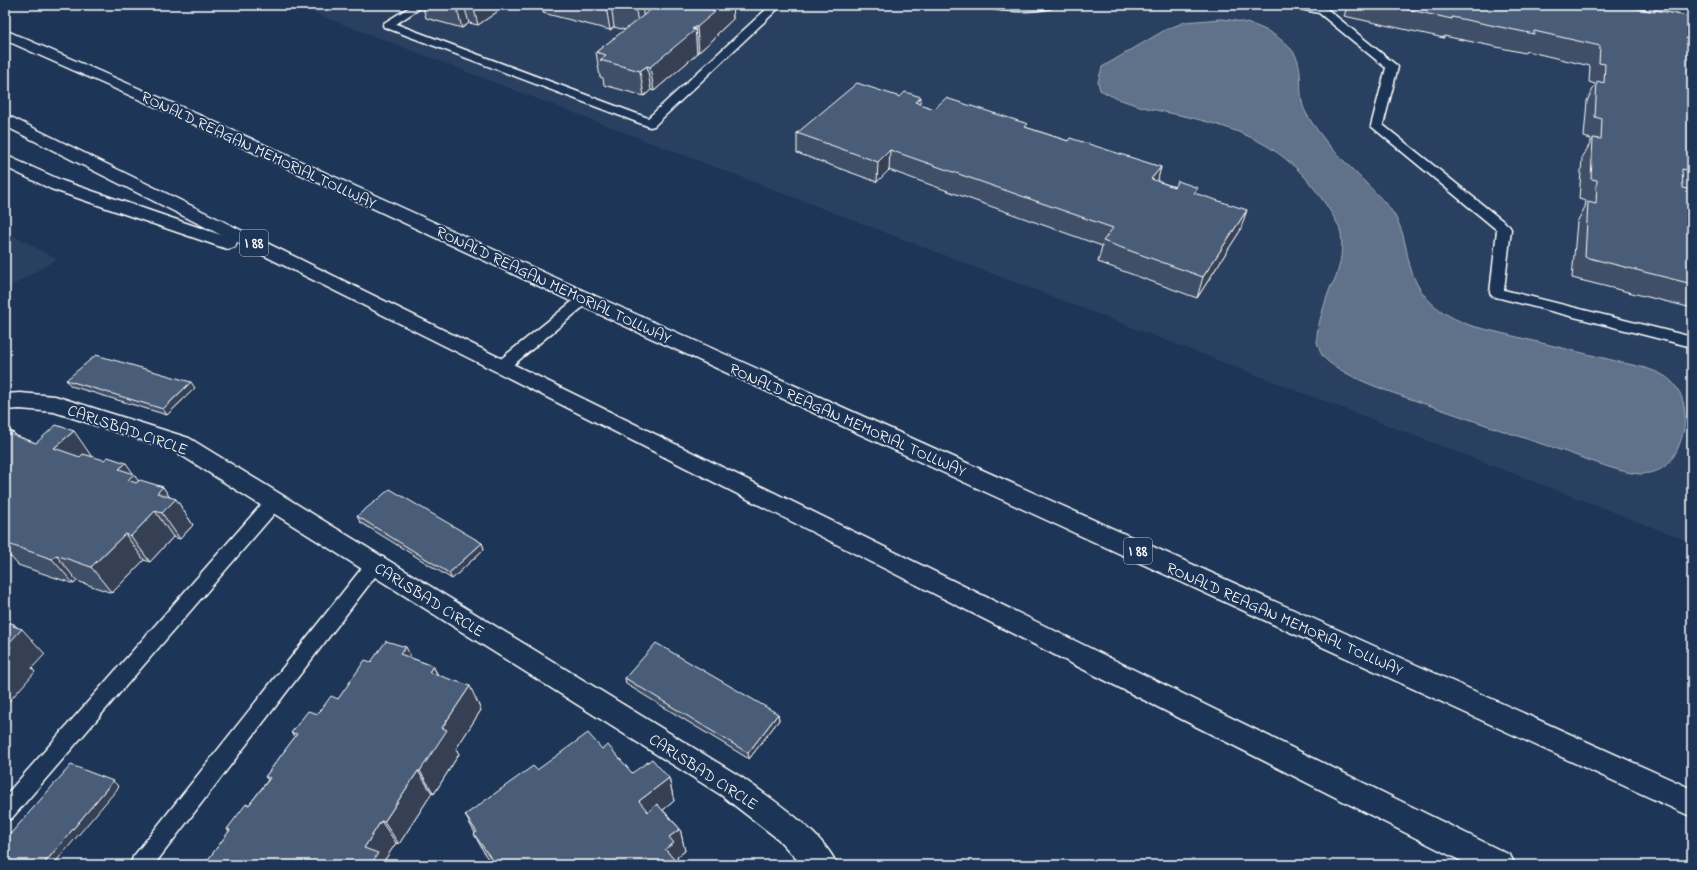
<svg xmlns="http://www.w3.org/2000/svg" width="1697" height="870" font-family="'Indie Flower',sans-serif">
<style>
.built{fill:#2a4161}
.water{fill:#617289;stroke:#a0aab8}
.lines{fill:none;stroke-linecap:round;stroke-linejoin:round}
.service-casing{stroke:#fff;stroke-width:3}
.minor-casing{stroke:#fff;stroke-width:3}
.motorway-casing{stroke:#fff;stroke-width:3}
.service{fill:#1d3557;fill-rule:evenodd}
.minor{fill:#1d3557;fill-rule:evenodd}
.motorway{fill:#1d3557;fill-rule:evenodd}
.wall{fill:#405068;stroke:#fff}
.shaded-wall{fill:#344155;stroke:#fff}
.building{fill:#4a5d79;stroke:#fff}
.labels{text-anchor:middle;stroke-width:4;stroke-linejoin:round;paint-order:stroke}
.shield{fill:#1d3557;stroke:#bbc2cd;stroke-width:1}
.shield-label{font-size:15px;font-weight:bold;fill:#fff}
.street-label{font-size:16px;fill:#fff;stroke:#1d3557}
</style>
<rect width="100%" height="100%" fill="#1d3557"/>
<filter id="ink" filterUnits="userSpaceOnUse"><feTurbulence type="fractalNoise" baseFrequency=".025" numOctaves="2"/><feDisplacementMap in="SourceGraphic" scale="8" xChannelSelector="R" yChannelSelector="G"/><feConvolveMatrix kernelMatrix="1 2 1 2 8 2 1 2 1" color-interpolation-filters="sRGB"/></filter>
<g filter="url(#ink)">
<path class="built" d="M293,5H1692V543L1691,542Z
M5,231L57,259L5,290Z"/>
<path class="water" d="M1220,19C1248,21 1271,28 1291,49C1307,66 1295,93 1306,113C1322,141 1345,162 1367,184C1376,194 1388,204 1395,216C1404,232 1405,245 1409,262C1417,297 1439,314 1472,326L1628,364C1642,367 1661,371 1671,381C1690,399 1687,429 1677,450C1669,467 1659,473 1640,474C1624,474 1586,459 1569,453C1523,438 1477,422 1431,406C1403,396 1371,387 1344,372C1338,368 1326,362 1322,355C1320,352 1318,346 1317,342C1315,332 1326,299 1330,288C1332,284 1335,280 1336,276C1341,264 1343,247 1341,234C1339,219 1309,180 1297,169C1265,138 1227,126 1184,116C1155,110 1126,105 1100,90L1098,82L1102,67L1165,30L1185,22Z"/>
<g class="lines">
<g class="service-casing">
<path id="service" d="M413,5H425L396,24L648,118L771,5H782L654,126L650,127L384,27L383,25L384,23Z
M1290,5H1310L1327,9L1396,65L1398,67L1383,125L1509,226L1511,229L1504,290L1692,337V347L1492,296L1490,293L1497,230L1371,126L1386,68L1319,13L1291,7Z
M584,294L589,296L591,299L589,302L507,370L502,371L497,370L494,366L497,362L579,296Z
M274,495L280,497L282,502L280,507L12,818L5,821V796L268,497Z
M375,557L381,559L384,564L381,569L154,865H130L133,857L369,559Z"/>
</g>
<g class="minor-casing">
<path id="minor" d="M987,5H1053L1051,8C1035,12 1005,12 989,8Z
M20,393L55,396L189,438L741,777C770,798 823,832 837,865H802L778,839L721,795L173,450L54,412L20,409L5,410V394Z"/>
</g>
<g class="motorway-casing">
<path id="motorway" d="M5,30L186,109L591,294L1692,789V817L577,304L174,115L5,40Z
M5,115L11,117L1510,855L1515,865H1469L495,371L237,242L235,247L228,249L221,247L51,189L5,167V155L63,181L221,235L5,126Z"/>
</g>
<use href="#service" class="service"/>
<use href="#minor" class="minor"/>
<use href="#motorway" class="motorway"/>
</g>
<path class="wall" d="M422,5H507L478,25L469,23L462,28L426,18Z
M526,5H732L733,19L717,34V36L699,52L697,51V54L654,91L651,90L644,96L604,85L603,78L600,77L596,52L625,30L614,27L610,30L543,13V9Z
M1348,5H1619L1654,12L1655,10L1692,17V308L1572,278L1577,222L1585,207L1586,201L1579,199L1582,158L1591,142V139L1584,137L1587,101L1594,87L1595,84L1589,82L1590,66L1526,51L1525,53L1444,36V38L1344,16Z
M920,104L934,109L1028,128L1068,141L1161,167L1157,181L1196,194L1240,231L1197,298L1098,262L1102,246L889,170L877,182L797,153V133Z
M66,380L195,388L167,415L71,386Z
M5,429L13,432L17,436L36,443L92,457L139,481L163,487L170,498L176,499L193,525L180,539L173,537L150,562L144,560L112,593L77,581L74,584L18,565L11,557L5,555Z
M357,516L482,543L484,549L452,579L360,522Z
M411,658L433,666L438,675L481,710L456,749L459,754L434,794L432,793L399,844L396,843L384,861L387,865H204L229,832L227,829L249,805L268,780L265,777L295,737L291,733L338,699L371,662Z
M625,678L778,714L779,720L749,759L626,684Z
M602,749L632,773L669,778L674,801L663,810L680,829L685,851L677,857L679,864L491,863L486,856L474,834L475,833L465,815L537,770Z"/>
<path class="shaded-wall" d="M456,5H464L469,23L462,28Z
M473,5H507L478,25Z
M607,5H611L614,27L610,30L606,6Z
M642,5L645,29L639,33L636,9Z
M720,5H732L733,19L717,34V36L699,52L697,27L712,11Z
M695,27L697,54L654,91L650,67Z
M647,66L651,90L644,96L640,71Z
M921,97L920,117L915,102Z
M890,150L889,170L877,182L878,162Z
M1161,167L1156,187L1151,179Z
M1247,210L1240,231L1197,298L1203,277Z
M191,382L195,388L167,415L163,409Z
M74,431L92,457L74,474L54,448Z
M13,432L33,458L10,434Z
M126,463L144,489L146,506L119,469Z
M163,487L173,502L176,499L193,525L180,539L162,513L157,493Z
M155,511L173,537L150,562L131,536Z
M125,534L144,560L112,593L91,567Z
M482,543L484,549L452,579L449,573Z
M56,555L77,581L74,584L52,559Z
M14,624L20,630L22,629L45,654L32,668L35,672L5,706V654L6,646L13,626Z
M406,647L418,672L400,654Z
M433,666L445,690L429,672Z
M470,686L481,710L456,749L459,754L434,794L420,771L442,728Z
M778,714L779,720L749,759L748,753Z
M418,771L432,793L399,844L384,822Z
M669,778L674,801L646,824L639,801Z
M113,781L119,787L53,865H43Z
M381,821L396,843L384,861L387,865H371L364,848Z
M680,829L685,851L677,857L679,864L678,865L665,849L669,837Z"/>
<path class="building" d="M619,5H641L636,9Z
M642,5H720L712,11L715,12L697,27H695L692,29L695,30L650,67L647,66L640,71L600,60L606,55L596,52L653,8Z
M1387,5H1619L1655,12V10L1692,17V171L1682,169L1683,188L1692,190V284L1585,257L1588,202L1596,204L1597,180L1591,179L1593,138L1601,139L1602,119L1595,117L1597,81L1604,83L1605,64L1599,63L1600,46L1534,31V34L1452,17V19Z
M857,83L900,97L905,92L921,97L915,102L934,109L946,98L1028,124L1025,127L1068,141L1070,138L1161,167L1151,179L1174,187L1178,181L1198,188L1194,193L1247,210L1203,277L1103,241L1113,228L890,150L878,162L797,133Z
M96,355L191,382L163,409L66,380Z
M56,425L74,431L54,448L80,457L83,454L104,460L108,457L126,463L119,469L134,474L128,480L136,483L140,480L163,487L157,493L176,499L162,513L155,511L131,536L125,534L91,567L56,555L52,559L5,543V429L13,432L10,434L36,443Z
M390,489L482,543L449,573L357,516Z
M5,621L14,624L13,626L22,629L6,646L11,647L5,654Z
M386,641L406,647L400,654L433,666L429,672L470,686L442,728L447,730L420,771H418L384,822L381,821L364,848L378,853L371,865H204L230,830L227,829L246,804L249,805L270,778L265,777L297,734L291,733L308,711L318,714L331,696L338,699L365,660L371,662Z
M656,643L778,714L748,753L625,678Z
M588,733L602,749L608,745L632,773L652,759L669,778L639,801L648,812L657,804L680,829L669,837L674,843L665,849L679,865H491L490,864L493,861L474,834L477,832L465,815L533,766L537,770Z
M71,765L113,781L43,865H5V840Z
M706,862L708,865H701Z"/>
</g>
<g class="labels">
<g class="shield">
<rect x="240" y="230" width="28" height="26" rx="3"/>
<rect x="1124" y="538" width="28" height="26" rx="3"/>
</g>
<g class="shield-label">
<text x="254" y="248">I 88</text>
<text x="1138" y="556">I 88</text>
</g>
<g class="street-label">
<text transform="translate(259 149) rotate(25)" y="6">RONALD REAGAN MEMORIAL TOLLWAY</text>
<text transform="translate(554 284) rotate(25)" y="6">RONALD REAGAN MEMORIAL TOLLWAY</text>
<text transform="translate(848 419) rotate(24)" y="6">RONALD REAGAN MEMORIAL TOLLWAY</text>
<text transform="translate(128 429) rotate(19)" y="6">CARLSBAD CIRCLE</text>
<text transform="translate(430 599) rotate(32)" y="6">CARLSBAD CIRCLE</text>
<text transform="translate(1285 618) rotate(24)" y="6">RONALD REAGAN MEMORIAL TOLLWAY</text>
<text transform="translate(704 771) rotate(33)" y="6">CARLSBAD CIRCLE</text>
</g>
</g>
<rect width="1697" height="870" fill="none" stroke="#1d3557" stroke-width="20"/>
<rect x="10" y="10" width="1677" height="850" fill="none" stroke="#fff" stroke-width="1.5" filter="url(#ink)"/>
</svg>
